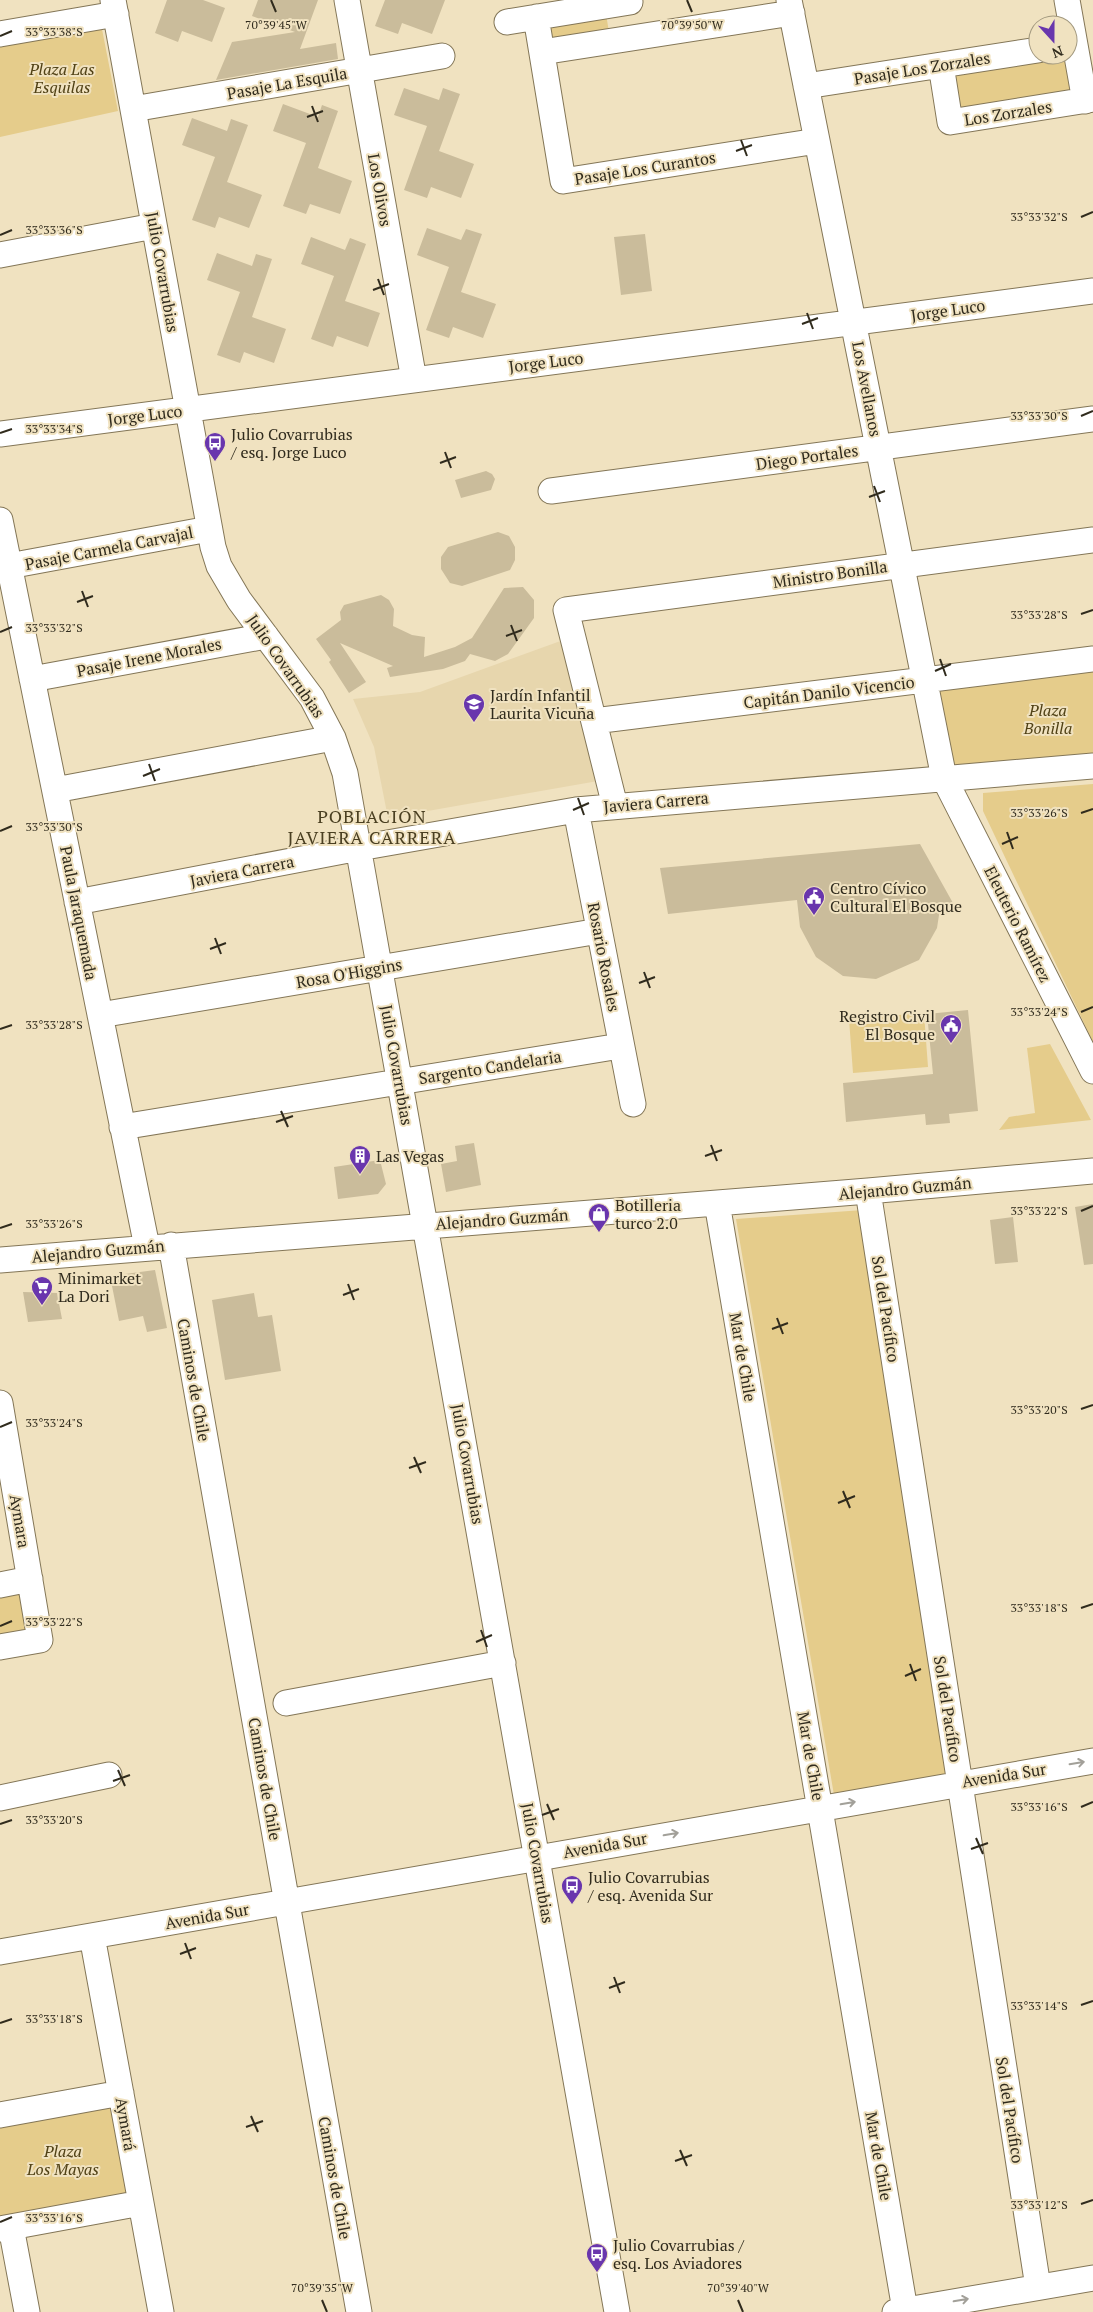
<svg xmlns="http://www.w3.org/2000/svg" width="1093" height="2312" font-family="'PT Serif',serif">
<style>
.built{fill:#e7d6ad}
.green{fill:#e5cc8b}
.building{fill:#cabc9b}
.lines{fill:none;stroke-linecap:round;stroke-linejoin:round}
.minor-casing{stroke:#837657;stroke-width:27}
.minor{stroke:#fff;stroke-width:25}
.oneway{stroke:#a2a099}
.ticks{fill:none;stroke:#302b1d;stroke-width:2}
.labels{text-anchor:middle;stroke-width:4;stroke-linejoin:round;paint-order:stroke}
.street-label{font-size:16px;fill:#302b1d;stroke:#f0e2c0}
.park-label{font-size:16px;font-style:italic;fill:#504115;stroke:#f0e2c0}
.poi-label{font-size:16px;fill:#302b1d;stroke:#f0e2c0;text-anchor:start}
.neighbourhood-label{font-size:18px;letter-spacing:1px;fill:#4a3f21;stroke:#f0e2c0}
.ticks-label{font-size:12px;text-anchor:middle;fill:#302b1d;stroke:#f0e2c0;stroke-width:4;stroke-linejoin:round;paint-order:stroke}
</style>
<rect width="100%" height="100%" fill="#f0e2c0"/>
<path class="built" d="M566,639L598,781L388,818L374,747L353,699L420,692Z"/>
<path class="green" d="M604,2L609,32L550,42L545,11Z
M101,24L118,111L0,137V46Z
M1062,55H1068L1075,93L958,115L951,76Z
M1093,671V758L958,768L954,765L938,690Z
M1093,784V1042L983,811V793Z
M924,1013L928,1067L853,1073L849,1019Z
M1050,1044L1091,1120L999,1130L1009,1117L1035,1113L1027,1048Z
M863,1210L952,1781L835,1801L736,1219Z
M22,1588L30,1631L0,1636V1592Z
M118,2097L137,2201L0,2226V2117Z"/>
<path class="building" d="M167,0H203L225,8L212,42L182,31L178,42L155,33Z
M258,0H318L300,49L336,43L338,59L216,80L232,42L295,32L252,16Z
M385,0H445L432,34L402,23L398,34L375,26Z
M404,88L439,100L443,88L460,94L439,151L474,164L461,198L431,187L427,198L404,190L427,126L394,115Z
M283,104L318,117L322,105L338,111L318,168L352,181L340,214L310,204L306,214L283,206L306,143L273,131Z
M192,118L227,131L231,119L248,125L227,182L262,195L249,228L219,217L215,228L192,220L215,157L182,145Z
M427,228L461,240L466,229L482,234L461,292L496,304L483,338L453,327L449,338L426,330L449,267L417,255Z
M645,234L652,291L621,295L614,237Z
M311,237L345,250L350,238L366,244L345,301L380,313L368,347L337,336L333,347L311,339L334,276L301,264Z
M217,253L252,266L256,254L272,259L252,317L286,329L274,363L244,352L240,363L217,355L240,292L207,280Z
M486,471L492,474L495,479L491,490L461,498L455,480Z
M498,532L509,536L515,547V560L510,570L462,586L450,583L441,569V557L448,547Z
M523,587L534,600V618L508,654L495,661L470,654L465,661L443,669L390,677L387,668L393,666L340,643L366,682L349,693L329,662L331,660L316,639L341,620L340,612L344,605L381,595L389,600L394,609L393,626L412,635L425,637L424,657L455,647L472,638L504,588Z
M920,844L958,912L939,915L937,928L919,960L876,979L843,976L816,957L800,927L797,900L668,914L660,868Z
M968,1010L978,1111L949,1114L950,1123L926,1125L925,1114L846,1122L843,1083L933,1074L927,1014Z
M474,1143L481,1185L446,1192L441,1164L457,1161L455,1146Z
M380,1160L386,1184L378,1194L338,1199L334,1167Z
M1093,1204V1264L1084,1265L1075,1207Z
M1013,1217L1018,1262L995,1264L990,1220Z
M155,1270L167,1328L147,1332L143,1316L119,1321L110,1276Z
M23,1292L57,1293L62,1319L28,1322Z
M254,1293L258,1317L272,1315L281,1371L225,1380L212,1300Z"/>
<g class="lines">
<g class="minor-casing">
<path id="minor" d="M113,0L213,547L219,566L239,600L312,698L333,738L345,773L617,2312
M347,0L414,380
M789,0L944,778L1093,1071
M1067,0L1085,101
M536,17L563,181L817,141
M507,22L630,2
M0,34L116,14
M542,52L792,13
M941,65L950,122L1093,99
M806,86L1038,50
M133,109L442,56
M0,255L154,226
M0,434L1093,291
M551,491L1093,419
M0,520L147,1247
M9,566L209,529
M32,679L266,636
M594,721L1093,659
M55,790L333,738
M615,806L566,610L1093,540
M576,810L633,1104
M77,902L359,848L576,810L1093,766
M100,1015L599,931
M122,1127L620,1046
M868,1191L1038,2287
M717,1203L905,2310
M171,1245L359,2312
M0,1260L868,1191L1093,1171
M0,1403L40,1640L0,1647
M0,1585L30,1579
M286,1703L503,1663
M0,1798L109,1775
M92,1936L161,2312
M0,1952L1093,1761
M0,2115L121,2093
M11,2227L27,2312
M0,2229L141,2203
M895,2312L1093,2278"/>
</g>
<use href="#minor" class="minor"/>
</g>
<defs><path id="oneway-shaft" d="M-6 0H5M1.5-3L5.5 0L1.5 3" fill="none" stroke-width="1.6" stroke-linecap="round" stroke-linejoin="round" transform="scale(1.25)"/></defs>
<g class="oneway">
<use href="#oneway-shaft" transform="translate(1077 1763) rotate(-9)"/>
<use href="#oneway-shaft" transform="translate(848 1803) rotate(-10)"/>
<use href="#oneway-shaft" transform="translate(671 1834) rotate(-10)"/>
<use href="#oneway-shaft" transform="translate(961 2300) rotate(-10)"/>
</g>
<path class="ticks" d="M271,0L276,12M687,0L692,12M0,36L12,31M312,106L318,122M307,117L323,111M741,140L747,156M736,151L752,145M1081,217L1093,212M0,235L12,230M378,279L384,295M373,290L389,284M807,313L813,329M802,324L818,318M1081,416L1093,411M0,433L12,429M445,452L451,468M440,463L456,457M874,486L880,502M869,497L885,491M82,591L88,607M77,602L93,596M1081,614L1093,610M511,625L517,641M0,632L12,627M506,636L522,630M940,659L946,676M935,671L951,664M149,764L155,781M143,776L160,769M578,798L584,815M573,810L589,803M1081,813L1093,809M0,831L12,826M1007,832L1013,849M1002,844L1018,837M215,938L221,954M210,949L226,943M644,972L650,988M639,983L655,977M1081,1012L1093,1007M0,1029L12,1025M281,1111L288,1127M276,1122L293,1116M711,1145L717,1161M705,1156L722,1150M1081,1211L1093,1206M0,1228L12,1224M348,1284L354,1300M343,1295L359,1289M777,1318L783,1334M772,1329L788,1323M1081,1409L1093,1405M0,1427L12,1422M414,1457L421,1473M409,1468L426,1462M843,1491L850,1508M838,1503L855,1496M1081,1608L1093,1604M0,1626L12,1621M481,1630L487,1647M476,1642L492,1635M910,1664L916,1681M905,1676L921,1669M118,1770L125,1786M113,1781L130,1775M547,1804L554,1820M1081,1807L1093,1802M542,1815L559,1809M0,1824L12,1820M976,1838L983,1854M971,1849L988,1843M185,1943L191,1959M180,1954L196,1948M614,1977L620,1993M609,1988L625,1982M1081,2005L1093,2001M0,2023L12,2019M251,2116L258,2132M246,2127L263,2121M680,2150L687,2166M675,2161L692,2155M1081,2204L1093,2200M0,2222L12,2217M322,2300L327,2312M738,2300L743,2312"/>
<defs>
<g id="bus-pin" transform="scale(1.125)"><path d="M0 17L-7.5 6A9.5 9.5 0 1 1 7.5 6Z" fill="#6936ad" stroke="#f0e2c0"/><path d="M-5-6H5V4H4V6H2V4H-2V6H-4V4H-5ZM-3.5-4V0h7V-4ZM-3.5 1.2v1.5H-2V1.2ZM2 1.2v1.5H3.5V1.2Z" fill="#fff"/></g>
<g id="school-pin" transform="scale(1.125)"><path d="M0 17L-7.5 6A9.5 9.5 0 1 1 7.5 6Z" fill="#6936ad" stroke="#f0e2c0"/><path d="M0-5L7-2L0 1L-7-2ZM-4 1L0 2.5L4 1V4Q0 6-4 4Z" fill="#fff"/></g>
<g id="civic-pin" transform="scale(1.125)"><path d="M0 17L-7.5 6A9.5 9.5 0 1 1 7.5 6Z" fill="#6936ad" stroke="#f0e2c0"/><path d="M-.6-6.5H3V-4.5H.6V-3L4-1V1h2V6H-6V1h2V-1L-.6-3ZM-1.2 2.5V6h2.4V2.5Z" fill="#fff"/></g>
<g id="building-pin" transform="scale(1.125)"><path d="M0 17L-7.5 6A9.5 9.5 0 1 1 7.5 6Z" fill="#6936ad" stroke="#f0e2c0"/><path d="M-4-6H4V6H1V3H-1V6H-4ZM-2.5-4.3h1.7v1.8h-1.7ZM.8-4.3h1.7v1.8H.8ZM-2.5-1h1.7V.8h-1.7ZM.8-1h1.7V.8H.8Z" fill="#fff"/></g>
<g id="shop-pin" transform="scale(1.125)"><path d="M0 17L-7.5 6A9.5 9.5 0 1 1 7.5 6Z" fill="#6936ad" stroke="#f0e2c0"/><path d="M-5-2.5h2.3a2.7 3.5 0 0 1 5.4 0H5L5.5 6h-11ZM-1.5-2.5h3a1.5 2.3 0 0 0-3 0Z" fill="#fff"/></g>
<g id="supermarket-pin" transform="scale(1.125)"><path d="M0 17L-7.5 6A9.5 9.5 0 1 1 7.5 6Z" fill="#6936ad" stroke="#f0e2c0"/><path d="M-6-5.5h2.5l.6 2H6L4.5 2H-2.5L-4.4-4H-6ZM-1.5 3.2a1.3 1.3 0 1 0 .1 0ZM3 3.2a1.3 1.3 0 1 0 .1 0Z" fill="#fff"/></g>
</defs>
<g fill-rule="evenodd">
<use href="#bus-pin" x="215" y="443"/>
<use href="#school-pin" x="474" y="704"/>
<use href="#civic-pin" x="814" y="897"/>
<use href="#civic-pin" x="951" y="1025"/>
<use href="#building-pin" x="360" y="1156"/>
<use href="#shop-pin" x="599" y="1214"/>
<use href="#supermarket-pin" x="42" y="1287"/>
<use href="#bus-pin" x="572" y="1886"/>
<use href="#bus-pin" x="597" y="2254"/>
</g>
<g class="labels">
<g class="street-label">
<text transform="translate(922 68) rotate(-9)" y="6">Pasaje Los Zorzales</text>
<text transform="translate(287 83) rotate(-10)" y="6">Pasaje La Esquila</text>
<text transform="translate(1008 113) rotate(-9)" y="6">Los Zorzales</text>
<text transform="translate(645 168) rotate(-9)" y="6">Pasaje Los Curantos</text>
<text transform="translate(380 190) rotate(80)" y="6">Los Olivos</text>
<text transform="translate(163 272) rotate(80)" y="6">Julio Covarrubias</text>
<text transform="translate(948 310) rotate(-8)" y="6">Jorge Luco</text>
<text transform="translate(546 362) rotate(-7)" y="6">Jorge Luco</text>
<text transform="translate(867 389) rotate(79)" y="6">Los Avellanos</text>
<text transform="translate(145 415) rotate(-7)" y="6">Jorge Luco</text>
<text transform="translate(807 457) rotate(-8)" y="6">Diego Portales</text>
<text transform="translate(109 548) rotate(-11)" y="6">Pasaje Carmela Carvajal</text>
<text transform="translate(830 574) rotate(-8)" y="6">Ministro Bonilla</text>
<text transform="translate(149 657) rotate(-11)" y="6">Pasaje Irene Morales</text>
<text transform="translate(286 666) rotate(55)" y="6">Julio Covarrubias</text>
<text transform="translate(829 692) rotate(-7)" y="6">Capitán Danilo Vicencio</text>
<text transform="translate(656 802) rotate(-5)" y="6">Javiera Carrera</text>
<text transform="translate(242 871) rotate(-11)" y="6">Javiera Carrera</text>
<text transform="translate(79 913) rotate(79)" y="6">Paula Jaraquemada</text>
<text transform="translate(1018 924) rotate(63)" y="6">Eleuterio Ramírez</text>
<text transform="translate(604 957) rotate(79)" y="6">Rosario Rosales</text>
<text transform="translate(349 973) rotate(-10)" y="6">Rosa O'Higgins</text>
<text transform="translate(397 1065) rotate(80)" y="6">Julio Covarrubias</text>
<text transform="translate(490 1067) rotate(-9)" y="6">Sargento Candelaria</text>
<text transform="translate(905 1188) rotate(-5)" y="6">Alejandro Guzmán</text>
<text transform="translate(502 1219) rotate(-4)" y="6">Alejandro Guzmán</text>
<text transform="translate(98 1251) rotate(-5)" y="6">Alejandro Guzmán</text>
<text transform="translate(886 1309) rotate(81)" y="6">Sol del Pacífico</text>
<text transform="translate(743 1357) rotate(80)" y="6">Mar de Chile</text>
<text transform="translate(194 1380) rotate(80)" y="6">Caminos de Chile</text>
<text transform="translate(468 1464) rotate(80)" y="6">Julio Covarrubias</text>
<text transform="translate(20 1521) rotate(80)" y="6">Aymara</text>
<text transform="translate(948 1709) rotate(81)" y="6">Sol del Pacífico</text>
<text transform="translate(811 1756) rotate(80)" y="6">Mar de Chile</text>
<text transform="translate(1004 1775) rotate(-9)" y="6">Avenida Sur</text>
<text transform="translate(265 1779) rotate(80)" y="6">Caminos de Chile</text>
<text transform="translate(605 1845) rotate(-10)" y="6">Avenida Sur</text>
<text transform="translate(538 1863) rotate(80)" y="6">Julio Covarrubias</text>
<text transform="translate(207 1916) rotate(-10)" y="6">Avenida Sur</text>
<text transform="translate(1010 2110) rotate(81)" y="6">Sol del Pacífico</text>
<text transform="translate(126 2124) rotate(80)" y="6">Aymará</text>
<text transform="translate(879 2156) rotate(80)" y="6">Mar de Chile</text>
<text transform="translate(335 2178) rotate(80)" y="6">Caminos de Chile</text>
</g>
<g class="park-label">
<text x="62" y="75">Plaza Las<tspan x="62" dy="18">Esquilas</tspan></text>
<text x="1048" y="716">Plaza<tspan x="1048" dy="18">Bonilla</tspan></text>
<text x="63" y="2157">Plaza<tspan x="63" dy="18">Los Mayas</tspan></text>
</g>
<g class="poi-label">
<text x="231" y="440">Julio Covarrubias<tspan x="231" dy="18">/ esq. Jorge Luco</tspan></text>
<text x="490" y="701">Jardín Infantil<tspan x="490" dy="18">Laurita Vicuña</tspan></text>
<text x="830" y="894">Centro Cívico<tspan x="830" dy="18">Cultural El Bosque</tspan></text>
<text x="935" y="1022" text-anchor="end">Registro Civil<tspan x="935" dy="18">El Bosque</tspan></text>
<text x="376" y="1162">Las Vegas</text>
<text x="615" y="1211">Botilleria<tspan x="615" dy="18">turco 2.0</tspan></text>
<text x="58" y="1284">Minimarket<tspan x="58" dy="18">La Dori</tspan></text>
<text x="588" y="1883">Julio Covarrubias<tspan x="588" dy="18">/ esq. Avenida Sur</tspan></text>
<text x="613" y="2251">Julio Covarrubias /<tspan x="613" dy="18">esq. Los Aviadores</tspan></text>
</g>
<g class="neighbourhood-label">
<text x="372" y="823">POBLACIÓN<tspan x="372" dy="21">JAVIERA CARRERA</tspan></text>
</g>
</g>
<g class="ticks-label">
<text x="276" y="29">70°39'45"W</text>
<text x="692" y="29">70°39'50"W</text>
<text x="54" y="36">33°33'38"S</text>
<text x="1039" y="221">33°33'32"S</text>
<text x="54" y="234">33°33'36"S</text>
<text x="1039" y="420">33°33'30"S</text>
<text x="54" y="433">33°33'34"S</text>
<text x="1039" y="619">33°33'28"S</text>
<text x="54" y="632">33°33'32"S</text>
<text x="1039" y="817">33°33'26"S</text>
<text x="54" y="831">33°33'30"S</text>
<text x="1039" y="1016">33°33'24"S</text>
<text x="54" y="1029">33°33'28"S</text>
<text x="1039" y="1215">33°33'22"S</text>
<text x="54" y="1228">33°33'26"S</text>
<text x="1039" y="1414">33°33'20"S</text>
<text x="54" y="1427">33°33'24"S</text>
<text x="1039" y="1612">33°33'18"S</text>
<text x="54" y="1626">33°33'22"S</text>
<text x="1039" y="1811">33°33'16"S</text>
<text x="54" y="1824">33°33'20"S</text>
<text x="1039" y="2010">33°33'14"S</text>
<text x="54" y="2023">33°33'18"S</text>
<text x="1039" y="2209">33°33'12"S</text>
<text x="54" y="2222">33°33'16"S</text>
<text x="322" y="2292">70°39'35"W</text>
<text x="738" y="2292">70°39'40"W</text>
</g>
<g transform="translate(1053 40) rotate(159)"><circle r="24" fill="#f0e2c0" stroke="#a3997f"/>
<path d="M0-4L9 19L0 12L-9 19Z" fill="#6936ad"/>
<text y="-8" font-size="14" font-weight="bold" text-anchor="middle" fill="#302b1d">N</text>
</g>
</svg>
